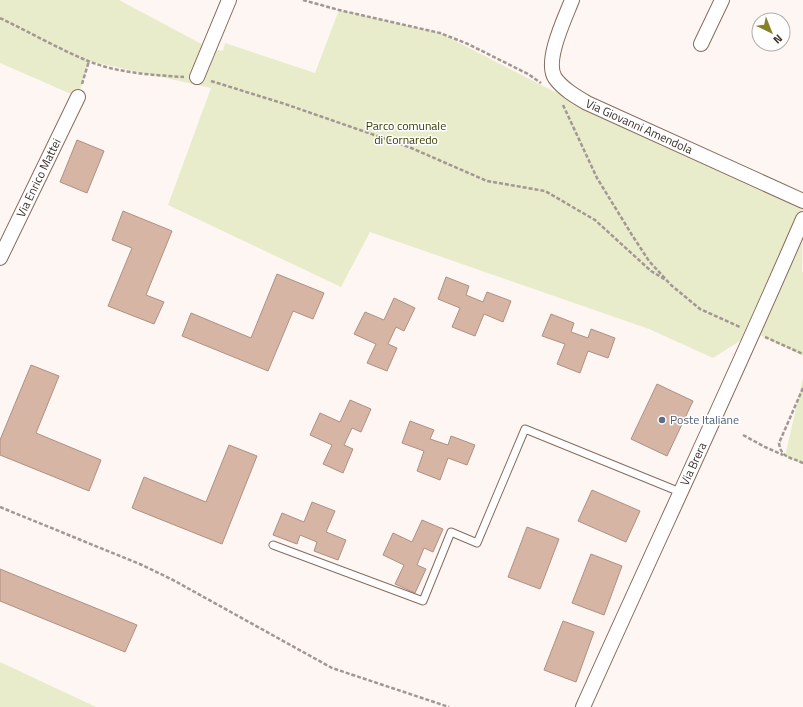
<svg xmlns="http://www.w3.org/2000/svg" width="803" height="707" font-family="'Titillium Web',sans-serif">
<style>
.green{fill:#e9ecca}
.building{fill:#d6b5a5;stroke:#af9081}
.lines{fill:none;stroke-linecap:round;stroke-linejoin:round}
.lane-casing{stroke:#896a5e;stroke-width:9}
.street-casing{stroke:#896a5e;stroke-width:16}
.path{stroke:#a29793;stroke-width:2.5;stroke-dasharray:4 2;stroke-linecap:butt}
.lane{stroke:#fff;stroke-width:7}
.street{stroke:#fff;stroke-width:14}
.service-dot{fill:#5c6f8a;stroke:#fff;stroke-width:1.5}
.labels{text-anchor:middle;stroke-width:3;stroke-linejoin:round;paint-order:stroke}
.park-label{font-size:12px;fill:#383a00;stroke:#fff}
.street-label{font-size:12px;fill:#3c2e29;stroke:#fff}
.service-label{font-size:12px;fill:#4e5e75;stroke:#fff;text-anchor:start}
</style>
<rect width="100%" height="100%" fill="#fdf6f3"/>
<path class="green" d="M0,0H119L209,48L223,51L225,43L315,73L339,10L440,33L551,90L803,201L802,272H803V356L754,332L713,358L649,329L370,232L341,287L168,205L211,88L89,61L78,97L0,63Z
M803,378V464L785,456Z
M0,662L96,707H0Z"/>
<path class="building" d="M77,140L104,151L87,193L60,182Z
M123,211L172,231L146,295L164,302L154,324L108,306L132,248L112,240Z
M277,274L324,293L313,319L293,311L268,371L182,336L191,313L251,338Z
M446,277L469,286L466,295L483,302L487,292L511,301L503,322L484,314L475,336L452,327L460,308L438,299Z
M394,298L415,308L404,331L396,327L388,344L397,348L387,371L367,363L376,344L354,334L365,312L384,320Z
M551,314L574,323L571,332L588,338L591,329L615,338L608,358L588,351L580,373L557,364L565,344L542,336Z
M31,365L59,376L36,433L101,460L89,491L0,455V440Z
M657,384L693,401L667,456L631,439Z
M350,400L371,409L361,432L352,428L344,445L353,449L343,473L323,464L332,445L310,435L320,413L340,422Z
M410,421L434,430L430,439L448,445L451,436L475,445L467,465L448,458L440,480L417,471L424,451L402,443Z
M229,445L257,456L222,544L132,508L144,477L206,502Z
M592,490L640,511L626,542L578,521Z
M312,502L335,511L326,532L346,540L338,560L314,551L317,542L300,535L297,544L273,535L282,513L304,522Z
M422,520L443,529L433,552L424,548L417,565L426,569L415,593L395,584L404,565L383,555L393,533L412,542Z
M527,527L559,539L540,589L508,577Z
M591,554L622,566L604,615L572,603Z
M0,569L137,625L125,652L0,601Z
M563,621L594,632L576,682L544,670Z"/>
<g class="lines">
<g class="lane-casing">
<path id="lane" d="M273,545L423,601L451,532L477,543L525,429L680,492"/>
</g>
<g class="street-casing">
<g id="street">
<path id="s1" d="M572,0C565,18 544,61 555,78C563,89 575,96 587,103L803,201"/>
<path d="M701,44L722,0"/>
<path d="M197,77L229,0"/>
<path id="s2" d="M0,258L78,97"/>
<path id="s3" d="M583,707C656,544 732,383 803,219"/>
</g>
</g>
<path class="path" d="M303,0L339,10L440,33L468,44L528,74L541,83
M0,18C29,32 59,49 88,61C118,73 152,75 184,77
M211,81L285,104L409,147L487,181L545,191L595,220L651,271L666,280
M82,84L89,61
M563,105L597,178L632,235L649,261L671,285L700,309L740,327
M765,337L803,354
M803,388L779,443C781,458 790,457 803,463
M743,435L765,447L783,455
M0,507L142,565L173,580L332,668L449,707"/>
<use href="#lane" class="lane"/>
<use href="#street" class="street"/>
</g>
<circle class="service-dot" cx="662" cy="420" r="4"/>
<g class="labels">
<g class="park-label">
<text x="406" y="130">Parco comunale<tspan x="406" dy="14">di Cornaredo</tspan></text>
</g>
<g class="street-label">
<text dy="4" stroke="none"><textPath href="#s1" startOffset="180">Via Giovanni Amendola</textPath></text>
<text dy="4" stroke="none"><textPath href="#s2" startOffset="89">Via Enrico Mattei</textPath></text>
<text dy="4" stroke="none"><textPath href="#s3" startOffset="267">Via Brera</textPath></text>
</g>
<g class="service-label">
<text x="670" y="424">Poste Italiane</text>
</g>
</g>
<g transform="translate(771 32) rotate(137)"><circle r="19" fill="#ffffff" stroke="#b1aba9"/>
<path d="M0-3L7 15L0 10L-7 15Z" fill="#878128"/>
<text y="-6" font-size="11" font-weight="bold" text-anchor="middle" fill="#3c2e29">N</text>
</g>
</svg>
